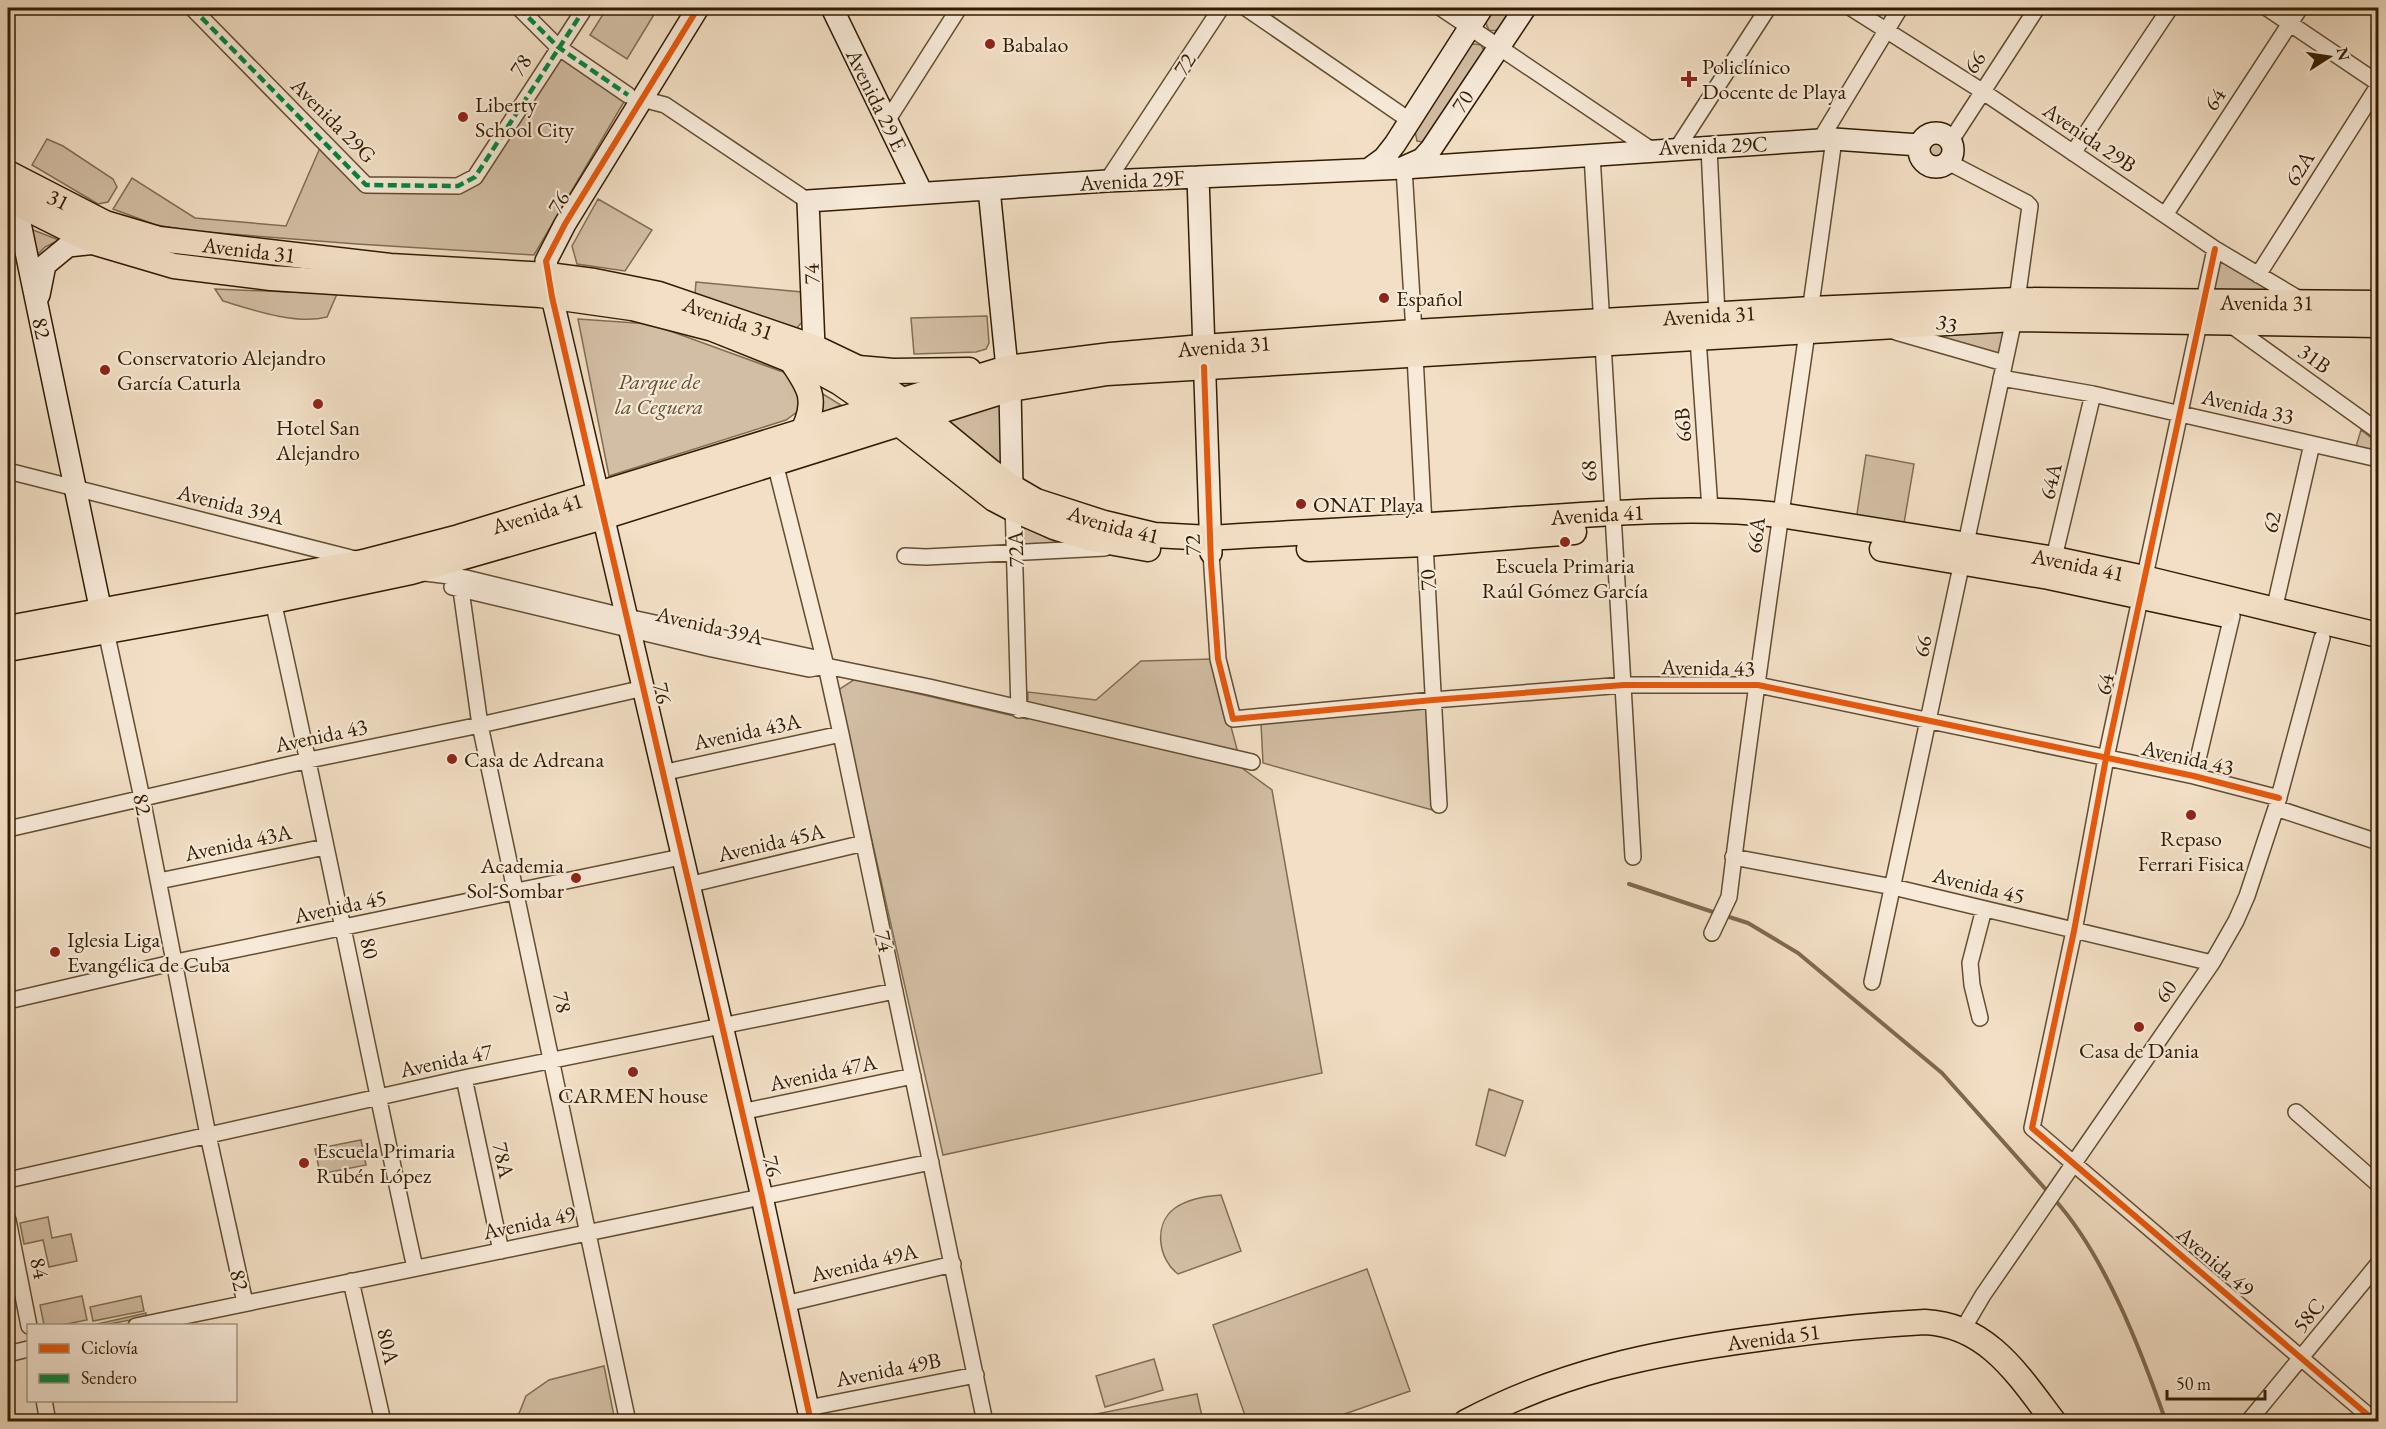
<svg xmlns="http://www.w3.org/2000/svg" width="2386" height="1429" font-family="'EB Garamond',serif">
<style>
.green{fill:#d2bea4;stroke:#826d52;stroke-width:1.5}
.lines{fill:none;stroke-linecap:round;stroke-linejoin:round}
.stream{stroke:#7f694e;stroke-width:4}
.street-casing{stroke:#634d31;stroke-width:18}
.secondary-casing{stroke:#331c00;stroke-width:24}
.primary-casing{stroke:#331c00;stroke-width:27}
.street{stroke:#f7ead9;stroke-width:15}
.secondary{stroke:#f7ead9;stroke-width:21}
.primary{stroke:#f2dfc5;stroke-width:24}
.quiet{stroke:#00873e;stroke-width:4.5;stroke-dasharray:9 4.5;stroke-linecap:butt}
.cycleway-casing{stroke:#f7ead9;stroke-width:10}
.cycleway{stroke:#e8590c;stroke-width:6}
.poi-dot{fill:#8f2418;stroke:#f7ead9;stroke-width:2}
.labels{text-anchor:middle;stroke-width:4.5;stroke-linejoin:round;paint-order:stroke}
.poi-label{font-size:22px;fill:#331c00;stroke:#f7ead9;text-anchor:start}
.street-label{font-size:22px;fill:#331c00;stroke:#f7ead9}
.park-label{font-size:22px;font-style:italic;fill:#634d31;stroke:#f7ead9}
</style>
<rect width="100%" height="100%" fill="#f2dfc5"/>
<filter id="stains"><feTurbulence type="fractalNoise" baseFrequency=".00333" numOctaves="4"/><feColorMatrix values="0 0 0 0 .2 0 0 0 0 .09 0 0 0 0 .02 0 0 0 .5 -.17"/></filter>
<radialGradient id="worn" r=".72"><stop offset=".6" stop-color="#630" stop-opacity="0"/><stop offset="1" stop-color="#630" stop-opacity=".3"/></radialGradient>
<path class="green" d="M607,8H658L627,59L590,35Z
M1493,8H1516C1509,18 1503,34 1489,30C1483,21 1487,16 1493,8Z
M1474,44L1481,45L1484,51L1428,139L1423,142L1417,141L1415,131L1470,45Z
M558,47L628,95L534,255L357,244L192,231L156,225L113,209L132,178L195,218L286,226L323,141L366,185L458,186L475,177Z
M1923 150a12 12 0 1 1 24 0a12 12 0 1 1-24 0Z
M47,139L63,146L113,179L117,187L108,202L98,204L32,165Z
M598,199L652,230L625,271L577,264L572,246Z
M28,228L59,240L45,247L34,258Z
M2215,249L2304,302L2204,301Z
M696,282L802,292L803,321L796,329L695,294Z
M215,289L337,294L327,317C296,325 253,310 223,301Z
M987,316L989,343L986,349L976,352L914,354L911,318Z
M578,319L651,324L783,372L798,386L801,409L786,420L609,476Z
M2014,319L2004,363L1878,327Z
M1010,389L1012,487L922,415Z
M818,391L841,405L819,414Z
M2361,430L2378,443V455L2355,450Z
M1866,455L1914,464L1902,535L1855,527Z
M1024,527L1058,543L1024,545Z
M1213,659L1242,768L1272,790L1322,1073L943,1155L838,690L855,679L1027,719L1028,692L1096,700L1141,661Z
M1428,706L1436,811L1263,763L1261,723Z
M1489,1089L1523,1101L1505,1156L1476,1145Z
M361,1140L366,1165L320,1174L315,1149Z
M1221,1195L1241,1251L1178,1274C1158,1259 1153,1224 1175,1208C1188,1199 1206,1196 1221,1195Z
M48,1217L52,1238L71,1234L77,1261L49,1267L43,1240L24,1244L20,1223Z
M1367,1269L1410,1391L1325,1421H1247L1213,1325Z
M82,1296L87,1320L61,1325H44L40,1305Z
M141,1296L144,1311L93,1321L90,1307Z
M146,1313V1317L104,1325H93Z
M1154,1359L1163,1390L1105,1407L1096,1376Z
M604,1366L615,1421H516L526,1396L549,1380Z
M1197,1394L1203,1421H1081V1417Z"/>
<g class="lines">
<path class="stream" d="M1629,884L1716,913
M1723,915L1748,923L1798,953L1942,1073L2048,1192
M2055,1200C2105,1256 2141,1350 2166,1422"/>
<g class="street-casing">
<path id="street" d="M192,8L366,185L458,186L475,177L585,8
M519,8L558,47L628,95
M1246,8L1409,120
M1441,8L1653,151
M1851,8L1982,91L2215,249L2301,300
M2267,8L2378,83
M642,99L665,105L808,201
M887,121L959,8
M1820,140L1900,8
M1950,142L2037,8
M1709,148L1717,315
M1676,150L1768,8
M2073,153L2170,8
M1592,155L1633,857
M1948,162L2027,203L2030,206L2017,300
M1404,168L1414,332
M1107,181L1221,8
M2165,215L2300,8
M2215,249L2106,758L2074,931L2032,1128L2376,1422
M2258,275L2378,86
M2228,323L2378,431
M1896,332L2004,363
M1698,339L1710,509
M1415,356L1439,805
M2001,378L2093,394L2378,459
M775,463L826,666L841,734L985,1422
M8,471L355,559
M1013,503L1019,710
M1211,553L1218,659L1233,719L1433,700L1624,685H1758L2194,776L2279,798
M905,556L926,557L1105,548
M2052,566L2093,394
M425,573L466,578L627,617L811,657L826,666L929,687L1252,762
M452,587L712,649L809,669L826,666
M461,590L480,725L628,1422
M273,601C323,823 366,1046 415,1268
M2274,610L2312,444
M106,631L142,798L208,1135L245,1303
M662,773L841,734
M2194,776L2232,616
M2276,808L2378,842
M8,829L309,760L480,725L644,688
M1733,857L1893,887L2212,963
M159,881L325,847
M688,885L864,843
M1712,933L1729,897C1760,644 1800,392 1834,139
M1872,982L2014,319
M8,1001L176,962L681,857
M1980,1018L1972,985L1970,963L1984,909
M464,1078L501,1251
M741,1112L913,1076
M2296,1112L2378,1184
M8,1180L464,1078L895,991
M8,1220L29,1326
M351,1281L383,1422
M785,1304L953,1264
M136,1326L931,1162
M1963,1329L1983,1295L2212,963L2236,921L2247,896L2276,808L2322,638
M8,1354L28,1349
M44,1400L48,1422
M808,1408L976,1375
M2248,1422L2378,1264"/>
</g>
<g class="secondary-casing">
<path id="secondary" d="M698,8L565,224L546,261L552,297L762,1197L811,1422
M832,8L922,193
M1919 150a17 17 0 1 1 34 0a17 17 0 1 1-34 0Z
M1404,167L1422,159L1431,149L1525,8
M1369,169L1384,158L1395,144L1482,8
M1198,177L1211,553
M15,189L16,204L104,626
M989,189L1007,368
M39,295L45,265L68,246L96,243
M814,347L808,201L1107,181L1404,168L1834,139L1919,145
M1010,389L1012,487"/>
</g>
<g class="primary-casing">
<g id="primary">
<path id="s1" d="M8,173L105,223L159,239L390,266L548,275L594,281L659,294L814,347L858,368L922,415L990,471L1012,487L1036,501L1104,523L1154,535L1210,538C1309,532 1408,527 1506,520C1598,514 1689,505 1780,515L2055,559L2144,578L2378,635"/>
<path d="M8,199L96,243L174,266L271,278L540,295L632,308L713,329L818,371L840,383L898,423L994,499L1013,509L1054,527L1092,539L1148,549"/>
<path d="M791,360C810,388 818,399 803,431"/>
<path d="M858,368L893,371L969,370"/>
<path d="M1309,549L1425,544L1574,532"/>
<path d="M1882,549L2049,577L2222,614"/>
<path id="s2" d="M8,628L363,562L459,537L1007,368L1111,355L1203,347L1414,332L1811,309L2017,300L2378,303"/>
<path d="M8,649L273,601L411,572L603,517L1010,389L1107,373L2014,319L2378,325"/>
<path id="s3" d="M1466,1422C1561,1372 1652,1353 1757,1339C1813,1331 1869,1325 1925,1322C1988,1325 2019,1376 2054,1422"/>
</g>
</g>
<use href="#street" class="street"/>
<use href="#secondary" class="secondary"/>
<use href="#primary" class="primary"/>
<path class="quiet" d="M192,8L366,185L458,186L475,177L585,8
M519,8L558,47L628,95"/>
<g class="cycleway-casing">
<path id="cycleway" d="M698,8L565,224L546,261L552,297L762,1197L811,1422
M2215,249L2106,758L2074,931L2032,1128L2376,1422
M1204,367L1211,564L1218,659L1233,719L1433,700L1624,685H1758L2194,776L2279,798"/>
</g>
<use href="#cycleway" class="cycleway"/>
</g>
<g class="poi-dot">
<circle cx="990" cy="44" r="6"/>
<path d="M1686 70h6v6h6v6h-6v6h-6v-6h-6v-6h6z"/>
<circle cx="463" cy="117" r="6"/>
<circle cx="1384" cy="298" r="6"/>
<circle cx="105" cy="370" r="6"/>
<circle cx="318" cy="404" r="6"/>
<circle cx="1301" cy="504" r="6"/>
<circle cx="1565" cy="542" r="6"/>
<circle cx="452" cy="759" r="6"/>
<circle cx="2191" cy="815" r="6"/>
<circle cx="576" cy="878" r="6"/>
<circle cx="55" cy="952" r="6"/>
<circle cx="2139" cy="1027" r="6"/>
<circle cx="633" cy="1072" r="6"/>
<circle cx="304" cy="1163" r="6"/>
</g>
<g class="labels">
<g class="poi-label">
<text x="1002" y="52">Babalao</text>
<text x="1702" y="74">Policlínico<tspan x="1702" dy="25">Docente de Playa</tspan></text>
<text x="475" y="112">Liberty<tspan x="475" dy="25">School City</tspan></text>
<text x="1396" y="306">Español</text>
<text x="117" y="365">Conservatorio Alejandro<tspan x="117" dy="25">García Caturla</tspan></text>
<text x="318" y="435" text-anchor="middle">Hotel San<tspan x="318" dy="25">Alejandro</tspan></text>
<text x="1313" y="512">ONAT Playa</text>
<text x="1565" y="573" text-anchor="middle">Escuela Primaria<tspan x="1565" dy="25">Raúl Gómez García</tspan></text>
<text x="464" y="767">Casa de Adreana</text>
<text x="2191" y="846" text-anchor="middle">Repaso<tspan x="2191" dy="25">Ferrari Fisica</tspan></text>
<text x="564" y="873" text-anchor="end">Academia<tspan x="564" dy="25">Sol-Sombar</tspan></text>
<text x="67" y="947">Iglesia Liga<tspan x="67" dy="25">Evangélica de Cuba</tspan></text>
<text x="2139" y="1058" text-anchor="middle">Casa de Dania</text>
<text x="633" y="1103" text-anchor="middle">CARMEN house</text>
<text x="316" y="1158">Escuela Primaria<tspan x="316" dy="25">Rubén López</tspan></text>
</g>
<g class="street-label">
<text transform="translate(1974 62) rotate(-57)" y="8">66</text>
<text transform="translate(1184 64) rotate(-57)" y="8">72</text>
<text transform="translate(520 65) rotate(-57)" y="8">78</text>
<text transform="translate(2214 99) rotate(-57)" y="8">64</text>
<text transform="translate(877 100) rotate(64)" y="8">Avenida 29 E</text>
<text transform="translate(1462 101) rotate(-57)" y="8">70</text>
<text transform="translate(334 120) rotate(45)" y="8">Avenida 29G</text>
<text transform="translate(2090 137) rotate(34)" y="8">Avenida 29B</text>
<text transform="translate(1713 145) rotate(-2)" y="8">Avenida 29C</text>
<text transform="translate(2299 168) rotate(-58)" y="8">62A</text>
<text transform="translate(1132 180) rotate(-3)" y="8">Avenida 29F</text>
<text dy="8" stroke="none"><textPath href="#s1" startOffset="57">31</textPath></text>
<text transform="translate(558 202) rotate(-59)" y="8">76</text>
<text dy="8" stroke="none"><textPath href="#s1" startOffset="256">Avenida 31</textPath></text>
<text transform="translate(811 274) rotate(-92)" y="8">74</text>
<text dy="8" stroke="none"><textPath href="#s2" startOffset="2296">Avenida 31</textPath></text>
<text dy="8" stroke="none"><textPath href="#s2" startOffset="1738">Avenida 31</textPath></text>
<text dy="8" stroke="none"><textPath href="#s1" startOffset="742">Avenida 31</textPath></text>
<text transform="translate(1947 323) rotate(16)" y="8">33</text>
<text transform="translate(42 328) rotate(78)" y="8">82</text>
<text dy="8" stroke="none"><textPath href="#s2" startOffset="1252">Avenida 31</textPath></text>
<text transform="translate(2315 358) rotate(36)" y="8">31B</text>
<text transform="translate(2248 406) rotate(13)" y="8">Avenida 33</text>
<text transform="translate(1682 425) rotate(-94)" y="8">66B</text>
<text transform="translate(1588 471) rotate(-93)" y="8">68</text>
<text transform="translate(2050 481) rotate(-77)" y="8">64A</text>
<text transform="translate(231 504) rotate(14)" y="8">Avenida 39A</text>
<text dy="8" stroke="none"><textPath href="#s2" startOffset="542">Avenida 41</textPath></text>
<text dy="8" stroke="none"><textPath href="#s1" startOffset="1671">Avenida 41</textPath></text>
<text dy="8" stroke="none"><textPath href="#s1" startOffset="1185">Avenida 41</textPath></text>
<text transform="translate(2271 522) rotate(-77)" y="8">62</text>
<text transform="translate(1755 535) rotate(-83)" y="8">66A</text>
<text transform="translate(1192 545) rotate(-92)" y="8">72</text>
<text transform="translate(1015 549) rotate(-92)" y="8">72A</text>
<text dy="8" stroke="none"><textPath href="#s1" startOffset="2156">Avenida 41</textPath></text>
<text transform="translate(1427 580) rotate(-93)" y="8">70</text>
<text transform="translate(710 625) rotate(13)" y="8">Avenida 39A</text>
<text transform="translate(1922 646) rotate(-79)" y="8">66</text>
<text transform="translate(1708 667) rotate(1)" y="8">Avenida 43</text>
<text transform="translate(2104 684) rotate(-78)" y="8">64</text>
<text transform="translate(663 693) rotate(78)" y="8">76</text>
<text transform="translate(747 731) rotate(-12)" y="8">Avenida 43A</text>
<text transform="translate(321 735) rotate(-12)" y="8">Avenida 43</text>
<text transform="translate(2188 757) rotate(13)" y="8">Avenida 43</text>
<text transform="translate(143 804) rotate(78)" y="8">82</text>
<text transform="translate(238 842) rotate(-12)" y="8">Avenida 43A</text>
<text transform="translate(771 842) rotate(-13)" y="8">Avenida 45A</text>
<text transform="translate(1979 885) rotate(14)" y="8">Avenida 45</text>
<text transform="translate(340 906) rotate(-12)" y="8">Avenida 45</text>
<text transform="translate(885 941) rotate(78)" y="8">74</text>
<text transform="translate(370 948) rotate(78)" y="8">80</text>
<text transform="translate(2165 991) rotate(-56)" y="8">60</text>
<text transform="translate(563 1002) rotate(78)" y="8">78</text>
<text transform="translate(446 1060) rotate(-12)" y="8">Avenida 47</text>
<text transform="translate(823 1072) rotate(-12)" y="8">Avenida 47A</text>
<text transform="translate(504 1160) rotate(78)" y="8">78A</text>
<text transform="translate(773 1166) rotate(77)" y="8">76</text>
<text transform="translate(529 1222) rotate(-12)" y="8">Avenida 49</text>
<text transform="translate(2216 1261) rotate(41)" y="8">Avenida 49</text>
<text transform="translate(864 1262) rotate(-13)" y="8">Avenida 49A</text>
<text transform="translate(40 1268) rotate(78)" y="8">84</text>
<text transform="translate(240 1280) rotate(77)" y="8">82</text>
<text transform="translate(2308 1315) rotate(-51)" y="8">58C</text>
<text dy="8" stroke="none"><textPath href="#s3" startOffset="321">Avenida 51</textPath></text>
<text transform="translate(389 1346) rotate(77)" y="8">80A</text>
<text transform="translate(888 1369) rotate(-11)" y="8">Avenida 49B</text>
</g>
<g class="park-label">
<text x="659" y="389">Parque de<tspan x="659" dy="25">la Ceguera</tspan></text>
</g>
</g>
<rect width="2386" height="1429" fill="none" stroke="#f2dfc5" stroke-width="30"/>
<rect x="9" y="9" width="2368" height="1411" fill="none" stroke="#331c00" stroke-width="3"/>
<rect x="15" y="15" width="2356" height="1399" fill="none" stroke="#331c00" stroke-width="1.5"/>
<rect x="27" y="1324" width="210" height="78" fill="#f7ead9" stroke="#a99882" stroke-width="1.5"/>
<rect x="39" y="1344" width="30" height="9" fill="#e8590c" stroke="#a99882" stroke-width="1.5"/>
<text x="81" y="1354" font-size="18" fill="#331c00">Ciclovía</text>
<rect x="39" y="1374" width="30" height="9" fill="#00873e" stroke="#a99882" stroke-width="1.5"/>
<text x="81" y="1384" font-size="18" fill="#331c00">Sendero</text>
<g transform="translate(2329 57) rotate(78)" stroke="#f7ead9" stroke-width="4.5" paint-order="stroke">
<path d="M0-4.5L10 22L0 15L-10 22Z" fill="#331c00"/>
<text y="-9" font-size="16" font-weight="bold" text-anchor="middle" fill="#331c00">N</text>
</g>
<path d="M2167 1390v9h98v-9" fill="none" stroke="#331c00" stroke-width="3"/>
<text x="2176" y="1390" font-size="18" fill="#331c00" stroke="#f7ead9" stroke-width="4.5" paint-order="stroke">50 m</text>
<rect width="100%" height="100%" filter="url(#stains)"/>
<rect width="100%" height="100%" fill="url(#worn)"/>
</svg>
